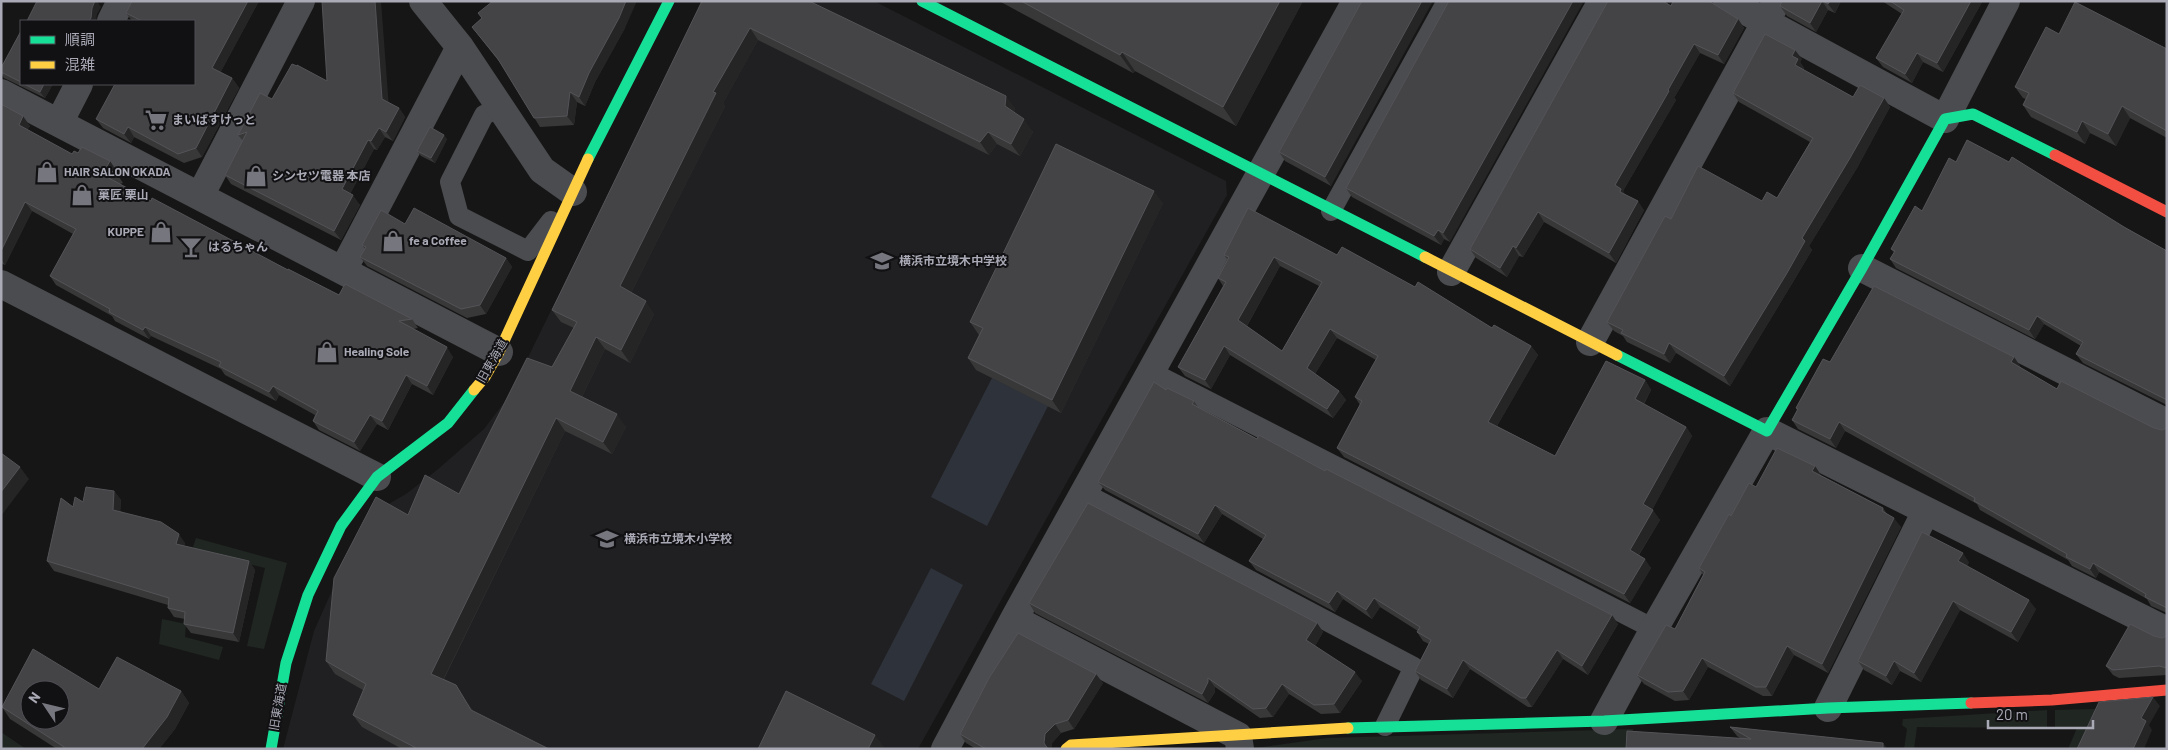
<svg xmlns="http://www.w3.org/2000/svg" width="2168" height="750" font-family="Barlow,'Noto Sans JP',sans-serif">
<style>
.built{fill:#202022}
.green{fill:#202622}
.water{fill:#2e323a}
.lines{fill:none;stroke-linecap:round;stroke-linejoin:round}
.lane{stroke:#4b4c4f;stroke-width:20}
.street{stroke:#4b4c4f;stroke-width:28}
.fast{stroke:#16e098;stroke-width:11}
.slow{stroke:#ffcf43;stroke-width:11}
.jam{stroke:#f24e42;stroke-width:11}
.wall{fill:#383839;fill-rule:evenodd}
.shaded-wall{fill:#252526}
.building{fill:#444447;stroke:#545458;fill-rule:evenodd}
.labels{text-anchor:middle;stroke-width:4;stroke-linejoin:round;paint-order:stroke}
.poi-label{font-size:12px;font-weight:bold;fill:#a9aab6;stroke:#111012;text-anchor:start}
.street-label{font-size:12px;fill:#a9aab6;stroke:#111012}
</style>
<rect width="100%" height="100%" fill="#161616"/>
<path class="built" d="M703,1H874L1226,181L1227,195L918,749H283L314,631L351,548L371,514L406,494L437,470L484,429L509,396Z"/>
<path class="green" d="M196,538L287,563L264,649L247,646L265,568L204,553L179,590Z
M162,619L186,624L185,637L223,647L219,660L159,644Z
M2096,709L2082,749H2068L2077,728H2055V710Z
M2047,710V728L1917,727L1914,749H1904L1907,729L1902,725L1903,719Z
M1633,729L1631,749L1255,748L1327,738Z
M1,732L26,749H1Z"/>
<path class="water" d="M992,378L1048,406L987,526L931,497Z
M931,568L963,585L904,701L871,684Z"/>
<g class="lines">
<path class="lane" d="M500,107L484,115L450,182L459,216L528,251L551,221
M1331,211L1447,1
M1151,372L1654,629
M1084,493L1414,667L1385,726"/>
<path class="street" d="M423,1L460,47L542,170L573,192
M1727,1L1945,119L2006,1
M111,21L121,1
M1,93L499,352
M59,123L79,84
M200,196L301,1
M1862,268L2167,423
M343,270L460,47
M1451,272L1602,1
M1,284L377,477
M1590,342L1777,1
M1014,619L1238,736L1240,749
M1828,708L1926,511
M1604,721L1654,629L1767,431L2167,631
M945,749L1014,619L1356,1"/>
<path class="fast" d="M922,1L1425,257
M588,159L669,1
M1617,355L1767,431L1862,268L1945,119L1973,114L2055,155
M1348,728L1604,721L1828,708L1971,703
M271,749L286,663L308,595L341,526L377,477L448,423L474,390"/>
<path class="slow" d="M1425,257L1617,355
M474,390L485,377L499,352L588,159
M1066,749L1071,745L1348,728"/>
<path class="jam" d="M2055,155L2167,212
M1971,703L2052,700L2167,690"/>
</g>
<path class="wall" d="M132,1H259L220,73L232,78L239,88L202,157L184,163L134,137L131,143L103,128L96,119L194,21H132L126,13Z
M702,1L1015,108L1014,113L1033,132L1020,156L997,144L989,155L758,40L723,103L725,106L631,293L654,314L630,363L605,349L582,397L626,427L612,454L565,431L444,679L456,685L473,711L549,749H402L362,727L353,715L363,690L335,674L326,661L408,515L459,494L552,367L574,328L561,322L552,310Z
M999,1H1303L1236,126L1135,71L1133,73Z
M1362,1L1331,186L1285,161L1279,152Z
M1449,1L1450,242L1444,239L1441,245L1352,197L1346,188Z
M1712,1V3L1738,19L1744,28L1724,64L1700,53L1674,98L1676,100L1623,191L1625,195L1644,210L1616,263L1544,222L1523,257L1519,256L1507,277L1476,258L1470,249L1671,6Z
M1782,1H1841L1835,13L1828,10L1816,32L1787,16L1780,6Z
M1882,1H1981L1982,2L1943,72L1923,62L1912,83L1883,67L1876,58L1902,14Z
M478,13L625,28L595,82L585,106L577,102L574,125L540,127L501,64L472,27L482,18Z
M21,31V84H53L45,98L4,78L1,74V68Z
M2059,34L2167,49V138L2130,118L2116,146L2090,133L2085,144L2031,117L2023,105L2026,99L2023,98L2015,87Z
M1802,59L1800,62L1804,68L1803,70L1853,97L1884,98L1890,107L1857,168L1809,246L1812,250L1793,282L1730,386L1676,353L1670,363L1627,342L1623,336L1614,331L1607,322L1671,219L1777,198L1810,142L1739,102L1733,93Z
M327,81L388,102L399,108L405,117L393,141L385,137L377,150L374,149L350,194L360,205L341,240L231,184L225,175L243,141L238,135L272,99Z
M1,104L30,126L27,130L72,154L116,170L115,172L117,174L123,183L120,184L151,201L288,270L339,295L412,319L418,328L413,329L453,357L433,395L412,384L388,430L377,424L360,451L319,430L313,421L315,415L279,395L276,401L225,375L221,369L151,336L149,339L115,321L112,316L56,285L50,276L73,234L32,211L5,265L1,263Z
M447,139L435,163L421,156L417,151Z
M1956,162L2124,227L2167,251V405L2083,363L2076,354L2081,346L2044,324L2035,339L1896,268L1890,259L1894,253L1891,249L1922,211Z
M1163,203L1061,413L976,370L968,358L979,335L970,322Z
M362,245L506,258L512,267L486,314L467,318L367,266L360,257L365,249Z
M1224,255H1337L1415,287L1492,328L1531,346L1538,355L1497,426L1555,456L1645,380L1651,390L1644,404L1686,427L1692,436L1652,510L1660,520L1639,555L1651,568L1630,603L1344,457L1337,448L1360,405L1355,397L1376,360L1337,338L1315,374L1339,391L1346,400L1333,418L1230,355L1211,389L1185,376L1178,367L1223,286L1218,278L1227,259ZM1280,266L1319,286L1282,351L1247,326Z
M2014,357L2020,366L2019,367L2057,389L2154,428L2162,430L2167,428V613L2151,606L2147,599L2099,572L2096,578L2072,566L2068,560L1980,510L1977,504L1845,431L1836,448L1798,429L1792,420L1797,410L1796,408L1830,362Z
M1166,390L1194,401L1198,407L1257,439L1325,471L1618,624L1588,675L1563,659L1532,707H1528L1470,669L1453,698L1421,680L1415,671L1429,644L1423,641L1417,632L1418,631L1380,607L1372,619L1343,599L1335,612L1256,570L1249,561L1263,539L1222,514L1204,543L1105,490L1098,482Z
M1815,466L1821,476L1883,508L1887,514L1901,527L1828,673L1794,655L1772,696H1763L1708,667L1689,700L1675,701L1644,684L1637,675L1675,629L1703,575L1699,568L1731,516L1756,487Z
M114,491L121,500L120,511L185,543L184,546L249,561L255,570L239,642L191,633L184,624L185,619L174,617L168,608V605L54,571L47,561L83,502Z
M1969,562L1967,566L2036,609L2018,642L1960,610L1921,682L1900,671L1892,685L1864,670L1858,661Z
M1029,603L1317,623L1323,632L1315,646L1362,681L1340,713L1321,714L1289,694L1273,717L1260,718L1215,687V692L1208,703L1035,613Z
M2154,636L2162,638L2167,636V675L2119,678L2113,675L2106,666Z
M1103,683L1074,729L1061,733L1052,743L1051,749H976L966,743L960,734Z
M99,689L181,691L189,703L175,729L159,749H57L10,719L2,707Z
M1730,727L1883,743L1887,749H1626L1740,738L1737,736Z"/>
<path class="shaded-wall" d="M95,1H97L101,7L97,14L96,21H89L92,8Z
M248,1H259L218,77L212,68Z
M375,1H381L389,108L382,99Z
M626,1H637L625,28L595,82L585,106L579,97L589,73Z
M1280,1H1303L1236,126L1223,107Z
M1422,1H1433L1331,186L1325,177Z
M1573,1H1584L1450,242L1443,233Z
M1822,1L1828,10L1816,32L1810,23Z
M1830,1H1841L1835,13L1828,4Z
M1971,1H1981L1982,2L1943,72L1937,63Z
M1738,19L1744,28L1724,64L1718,55Z
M750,28L758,40L723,103L725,106L628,299L620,286L713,92Z
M1694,44L1700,53L1674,98L1676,100L1623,191L1628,198L1621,194L1615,185Z
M1795,50L1802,59L1800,62L1804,68L1801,74L1795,65L1792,56Z
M1122,52L1135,71L1133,73L1120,55Z
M1917,53L1923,62L1912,83L1905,74Z
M232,78L239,88L202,157L196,148Z
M44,84H53L45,98L40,92Z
M570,92L577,102L574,125L567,116Z
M1006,96L1015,108L1014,119L1005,106Z
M1884,98L1890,107L1857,168L1809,246L1812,250L1793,282L1730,386L1724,376L1802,238Z
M2122,106L2130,118L2116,146L2108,134Z
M399,108L405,117L393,141L386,132Z
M23,116L30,126L25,134L19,125Z
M1024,119L1033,132L1020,156L1011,144Z
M2082,121L2090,133L2085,144L2077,132Z
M128,127L134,137L131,143L124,134Z
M379,128L385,137L377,150L371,141Z
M988,132L997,144L989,155L980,142Z
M444,135L447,139L435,163L431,158Z
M368,140L374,149L348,198L342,189Z
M110,161L116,170L114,175L106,168Z
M1154,191L1163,203L1061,413L1052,400Z
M353,195L360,205L341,240L334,231Z
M1638,201L1644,210L1616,263L1609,253Z
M25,202L32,211L5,265L1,259V251Z
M1538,212L1544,222L1523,257L1516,248Z
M1438,230L1444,239L1441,245L1434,236Z
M1513,246L1519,256L1507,277L1500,268Z
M1274,257L1280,266L1245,329L1238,320Z
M506,258L512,267L486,314L480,305Z
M646,301L654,314L630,363L621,350Z
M2037,316L2044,324L2035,339L2029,330Z
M145,327L151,336L149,339L143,330Z
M1330,329L1337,338L1313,377L1307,368Z
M596,337L605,349L579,403L570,391Z
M1669,343L1676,353L1670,363L1664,354Z
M1224,346L1230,355L1211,389L1205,380Z
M1531,346L1538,355L1494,431L1488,422Z
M447,347L453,357L433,395L427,386Z
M2014,357L2020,366L2017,371L2011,362Z
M406,375L412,384L388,430L382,421Z
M1645,380L1651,390L1641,408L1635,399Z
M273,386L279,395L276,401L269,392Z
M1339,391L1346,400L1333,418L1327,409Z
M617,414L626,427L612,454L603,442Z
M370,415L377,424L360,451L354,442Z
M556,418L565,431L440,686L431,674Z
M1839,422L1845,431L1836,448L1830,439Z
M1686,427L1692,436L1650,514L1643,504Z
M1815,466L1821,475L1818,480L1812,471Z
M20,467L29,479L1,516V492Z
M114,491L121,500L120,519L113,510Z
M1215,505L1222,514L1204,543L1198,534Z
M1653,510L1660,520L1636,559L1630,550Z
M1894,518L1901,527L1828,673L1822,664Z
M179,534L185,543L182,554L176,544Z
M1963,553L1969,562L1965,570L1958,561Z
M1645,559L1651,568L1630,603L1624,594Z
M249,561L255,570L239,642L233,633Z
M2093,563L2099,572L2096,578L2090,569Z
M1337,591L1343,599L1335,612L1329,603Z
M1374,598L1380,607L1372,619L1366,610Z
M2029,600L2036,609L2018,642L2011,632Z
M1953,601L1960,610L1921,682L1914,673Z
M1612,615L1618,624L1588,675L1582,666Z
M1317,623L1323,632L1313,650L1306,640Z
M1787,646L1794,655L1772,696L1766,687Z
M1557,650L1563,659L1532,707L1526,698Z
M1702,658L1708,667L1689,700L1683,691Z
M1463,660L1470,669L1453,698L1447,689Z
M1894,661L1900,671L1892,685L1886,676Z
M1355,672L1362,681L1340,713L1334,704Z
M1096,674L1103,683L1074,729L1068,720Z
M1208,678L1215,687V692L1208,703L1202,694Z
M1282,684L1289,694L1273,717L1266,708Z
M456,685L464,697L480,723L471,710Z
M181,691L189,703L175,729L159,749H142Z
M2153,697L2160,706L2149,725L2152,730L2144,749H2133L2141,718Z
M1055,724L1061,733L1052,743L1051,749H1048L1044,743L1045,734Z
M875,735L884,747L883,749H868Z
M1883,743L1887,749H1883Z"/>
<path class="building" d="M37,1H95L92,8L91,18L89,21H27Z
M132,1H248L212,68L232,78L196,148L178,154L128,127L124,134L96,119L115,84H194V21H142L126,13Z
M322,1H375L382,99L399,108L386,132L379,128L371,141L368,140L342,189L353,195L334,231L225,175L247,132L238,135L260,93L272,99L292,64L297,66V65L327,81Z
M493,1H626L619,18L589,73L579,97L570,92L567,116L534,118L498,59L472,27L482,18L478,13Z
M702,1H809L1006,96L1005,106L1024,119L1011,144L988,132L980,142L750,28L713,92L716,93L620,286L646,301L621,350L596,337L570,391L617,414L603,442L556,418L431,674L456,685L471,710L549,749H418L353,715L366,684L326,661L334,578L376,497L408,515L425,475L459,494L527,358L552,367L577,322L552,310Z
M1021,1H1280L1223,107L1122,52L1120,55Z
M1362,1H1422L1325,177L1279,152Z
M1449,1H1573L1443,233L1438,230L1434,236L1346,188Z
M1608,1H1663L1671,6L1673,1H1709L1738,19L1718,55L1694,44L1668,90L1669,91L1615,185L1621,189L1620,192L1638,201L1609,253L1538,212L1516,248L1513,246L1500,268L1470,249Z
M1782,1H1822L1810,23L1780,6Z
M1823,1H1830L1828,4Z
M1890,1H1971L1937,63L1917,53L1905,74L1876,58L1904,10Z
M2075,2L2167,49V131L2122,106L2108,134L2082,121L2077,132L2023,105L2029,93L2015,87L2046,27L2059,34Z
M21,31V82L1,72V68Z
M1765,34L1795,50L1792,56L1798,59L1795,65L1853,97L1860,85L1884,98L1850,158L1802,238L1805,241L1787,273L1724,376L1669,343L1664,354L1621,333L1623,330L1607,322L1665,216L1671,219L1698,166L1762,201L1767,192L1777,198L1813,138L1733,93Z
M24,84H44L40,92Z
M1,104L23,116L19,125L72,154L74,151L78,153L82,147L110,161L106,168L117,174L107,177L151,201L152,198L288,270V269L339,295L345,284L412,319L399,321L447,347L427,386L406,375L382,421L370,415L354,442L313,421L318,411L273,386L269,392L219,366L221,362L145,327L143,330L109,312L110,309L50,276L76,229L25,202L1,251Z
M430,127L444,135L431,158L417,151Z
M1967,140L2009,162L2012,157L2124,227L2167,251V400L2076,354L2083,342L2037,316L2029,330L1890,259L1895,251L1891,249L1915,206L1922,211L1949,158L1956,162Z
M1056,144L1154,191L1052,400L968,358L983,328L970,322Z
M414,208L506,258L480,305L461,309L360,257L366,247L362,245L381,210L405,224Z
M1248,208L1337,255L1342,247L1415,287L1418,282L1492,328L1494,325L1531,346L1488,422L1555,456L1606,361L1645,380L1635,399L1686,427L1643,504L1653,510L1630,550L1645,559L1624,594L1337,448L1362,401L1355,397L1378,356L1330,329L1307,368L1339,391L1327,409L1224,346L1205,380L1178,367L1226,282L1218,278L1229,257L1224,255ZM1274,257L1322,282L1282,351L1238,320Z
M1874,286L2014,357L2011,362L2057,389L2061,381L2154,428L2162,430L2167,428V608L2145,597L2146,594L2093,563L2090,569L2066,557L2067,554L1974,501L1975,498L1839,422L1830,439L1792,420L1798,409L1796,408L1823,359L1830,362Z
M1154,382L1166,390L1167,388L1194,401L1192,404L1257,439L1259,435L1325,471L1326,469L1612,615L1582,666L1557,650L1526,698H1521L1463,660L1447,689L1415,671L1431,640L1417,632L1420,627L1374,598L1366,610L1337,591L1329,603L1249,561L1266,535L1215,505L1198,534L1098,482Z
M1777,448L1815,466L1812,471L1883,508L1882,511L1894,518L1822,664L1787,646L1766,687H1756L1702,658L1683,691L1668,692L1637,675L1666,625L1675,629L1705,572L1699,568L1729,514L1731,516L1749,483L1756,487Z
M1,453L20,467L1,492Z
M86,487L114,491L113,510L161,522L179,534L176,544L249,561L233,633L184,624L185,612L168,608L169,598L47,561L61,498L73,507L75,497L83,502Z
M1088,503L1317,623L1306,640L1355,672L1334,704L1314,705L1282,684L1266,708L1253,709L1208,678V682L1202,694L1029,603Z
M1922,532L1963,553L1958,561L2029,600L2011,632L1953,601L1914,673L1894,661L1886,676L1858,661Z
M2130,624L2154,636L2162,638L2167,636V668L2159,666L2113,670L2106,666Z
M1018,633L1096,674L1068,720L1055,724L1045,734L1044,743L1048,749H986L960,734L989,678Z
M33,649L99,689L117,657L181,691L167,717L142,749H64V747L2,707ZM30,690H60V720H30Z
M786,691L875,735L868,749H758Z
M2153,697L2141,718L2146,721L2133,749H2077L2099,702Z
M1730,727L1883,743V749H1626L1627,731L1751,739Z"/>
<defs>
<g id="supermarket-bare" transform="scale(1.725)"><path d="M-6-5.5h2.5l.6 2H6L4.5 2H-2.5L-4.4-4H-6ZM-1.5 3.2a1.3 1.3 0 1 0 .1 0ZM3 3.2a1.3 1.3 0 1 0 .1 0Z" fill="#76767e" stroke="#111012" stroke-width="2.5" paint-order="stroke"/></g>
<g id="shop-bare" transform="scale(1.725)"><path d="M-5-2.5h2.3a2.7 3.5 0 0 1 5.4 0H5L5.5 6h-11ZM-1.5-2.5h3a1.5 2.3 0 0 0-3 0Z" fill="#76767e" stroke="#111012" stroke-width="2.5" paint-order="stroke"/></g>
<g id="bar-bare" transform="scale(1.725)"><path d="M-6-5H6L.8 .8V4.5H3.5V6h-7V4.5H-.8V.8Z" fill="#76767e" stroke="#111012" stroke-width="2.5" paint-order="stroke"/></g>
<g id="school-bare" transform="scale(1.725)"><path d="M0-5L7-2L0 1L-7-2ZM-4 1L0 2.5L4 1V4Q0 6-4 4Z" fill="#76767e" stroke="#111012" stroke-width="2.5" paint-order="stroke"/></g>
</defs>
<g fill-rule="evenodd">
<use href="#supermarket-bare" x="156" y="120"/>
<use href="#shop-bare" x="47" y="172"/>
<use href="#shop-bare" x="256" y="176"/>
<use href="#shop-bare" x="82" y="195"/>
<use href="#shop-bare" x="161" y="232"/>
<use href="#shop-bare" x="393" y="241"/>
<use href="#bar-bare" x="191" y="247"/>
<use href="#school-bare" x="882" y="261"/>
<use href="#shop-bare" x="327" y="352"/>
<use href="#school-bare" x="607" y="539"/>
</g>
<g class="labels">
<g class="poi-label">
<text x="172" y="124">まいばすけっと</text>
<text x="64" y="176">HAIR SALON OKADA</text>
<text x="272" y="180">シンセツ電器 本店</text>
<text x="98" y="199">菓匠 栗山</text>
<text x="144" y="236" text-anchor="end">KUPPE</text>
<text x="409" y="245">fe a Coffee</text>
<text x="208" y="251">はるちゃん</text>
<text x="899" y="265">横浜市立境木中学校</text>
<text x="344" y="356">Healing Sole</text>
<text x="624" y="543">横浜市立境木小学校</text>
</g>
<g class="street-label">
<text transform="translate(492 361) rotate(-60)" y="4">旧東海道</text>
<text transform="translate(278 707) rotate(-80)" y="4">旧東海道</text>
</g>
</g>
<rect width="2168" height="750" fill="none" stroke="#a9aab6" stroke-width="5"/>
<rect x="20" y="20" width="175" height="65" fill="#111012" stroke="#4e4e54"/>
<rect x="30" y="36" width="25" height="8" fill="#16e098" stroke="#4e4e54"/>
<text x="65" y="45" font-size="15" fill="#a9aab6">順調</text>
<rect x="30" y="61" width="25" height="8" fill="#ffcf43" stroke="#4e4e54"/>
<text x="65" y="70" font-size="15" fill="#a9aab6">混雑</text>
<g transform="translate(45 705) rotate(305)"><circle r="24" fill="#111012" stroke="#4e4e54"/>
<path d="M0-4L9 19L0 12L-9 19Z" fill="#76767e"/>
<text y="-8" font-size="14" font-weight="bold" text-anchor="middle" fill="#a9aab6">N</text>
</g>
<path d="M1988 720v8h105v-8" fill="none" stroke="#a9aab6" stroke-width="2.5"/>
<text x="1996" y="720" font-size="15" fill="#a9aab6" stroke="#111012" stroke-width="4" paint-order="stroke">20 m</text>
</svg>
